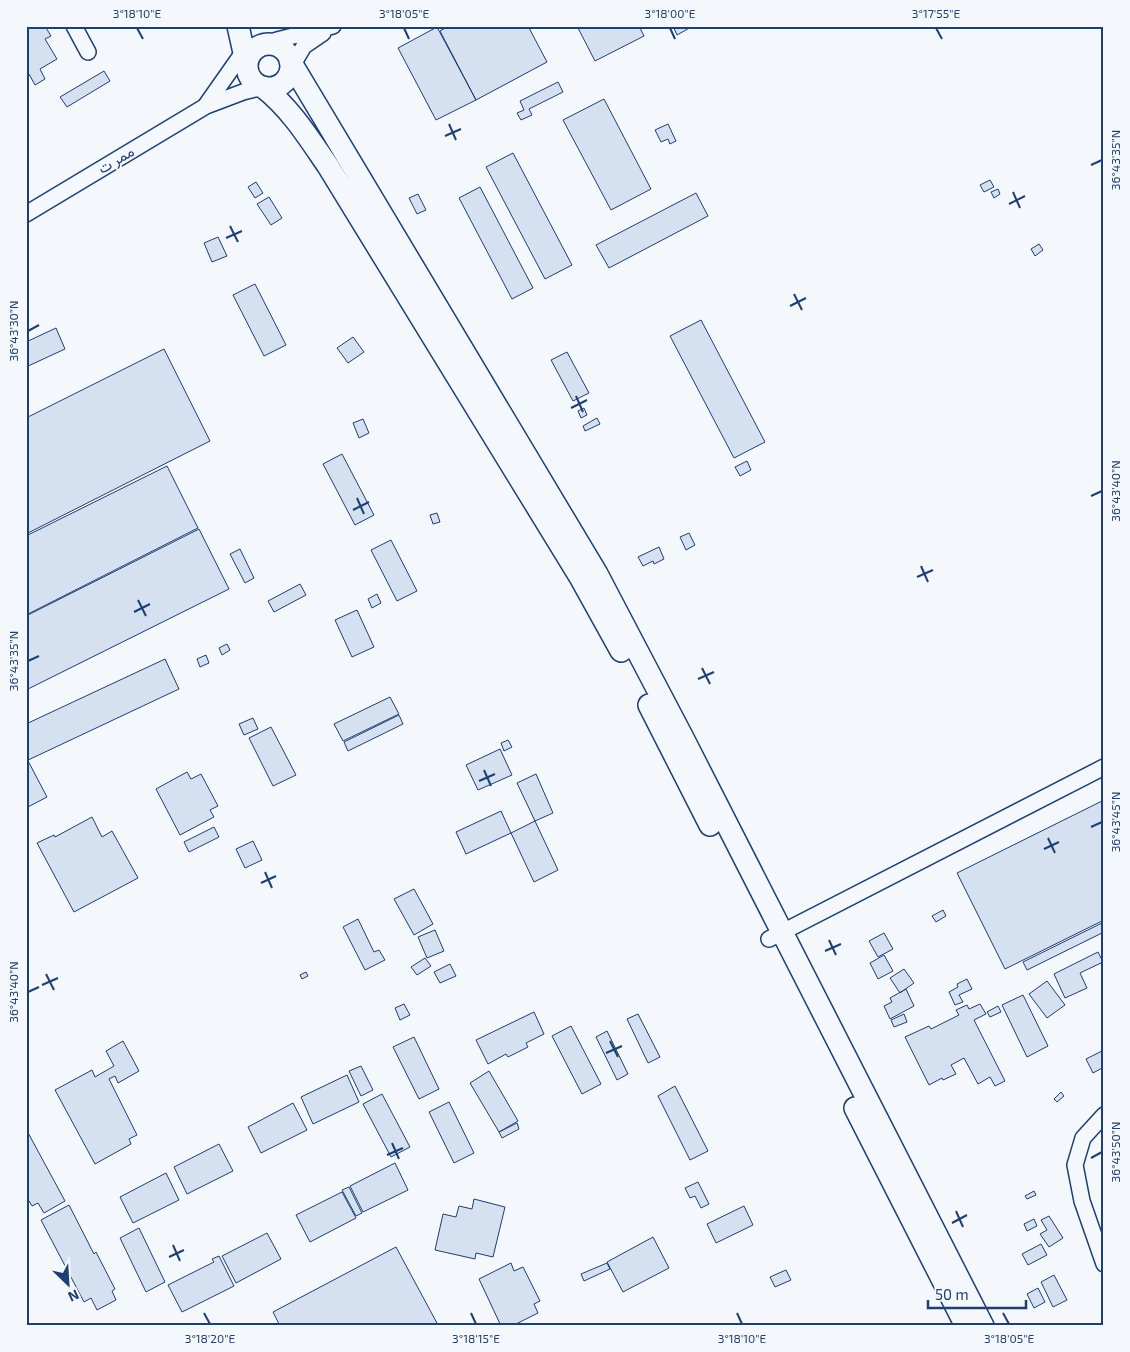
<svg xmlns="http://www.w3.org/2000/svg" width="1130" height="1352" font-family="'Exo 2',Vazirmatn,sans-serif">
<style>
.building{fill:#d5e0f0;stroke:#1d3f73}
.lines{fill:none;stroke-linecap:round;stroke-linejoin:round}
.minor-casing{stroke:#1d3f73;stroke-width:18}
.highway-casing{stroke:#1d3f73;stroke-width:24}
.minor{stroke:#f4f7fb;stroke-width:15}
.highway{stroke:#f4f7fb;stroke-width:21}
.ticks{fill:none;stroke:#1d3f73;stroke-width:2}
.labels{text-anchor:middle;stroke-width:4;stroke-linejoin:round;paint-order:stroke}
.street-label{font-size:15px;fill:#1d3f73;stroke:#f4f7fb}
.neatline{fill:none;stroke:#1d3f73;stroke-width:2}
.ticks-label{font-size:12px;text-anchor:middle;fill:#1d3f73}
</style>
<rect width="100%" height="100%" fill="#f4f7fb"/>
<path class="building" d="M26,26H45L51,36L45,39L57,59L40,69L45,79L35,85L29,74L26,76Z
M449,26H528L547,62L476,100L440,31Z
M577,26H639L644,36L595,61Z
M673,26H693L677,35Z
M437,27L476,100L436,120L398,48Z
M104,71L110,81L67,107L60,97Z
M558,82L563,92L529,109L532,115L521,120L517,113L524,110L520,101Z
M604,99L651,189L611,210L563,120Z
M668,124L676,141L670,144L668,139L661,142L655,130Z
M513,153L572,265L545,279L486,167Z
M990,180L994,187L984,192L980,185Z
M256,182L263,193L255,198L248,187Z
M480,187L533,288L512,299L459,198Z
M998,189L1000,194L994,198L991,192Z
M696,193L708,216L609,268L596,245Z
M418,194L426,210L417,214L409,198Z
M269,197L282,218L271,225L257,204Z
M218,237L227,256L212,262L204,243Z
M1039,244L1043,250L1035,256L1031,249Z
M255,284L286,345L264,356L233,295Z
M701,320L765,442L734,458L670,336Z
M56,328L65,349L26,367V342Z
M353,337L364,352L348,363L337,348Z
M164,349L210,441L26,534V418Z
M567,352L589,393L573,401L551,360Z
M584,408L587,415L581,418L578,411Z
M597,418L600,424L585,431L583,426Z
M363,419L369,433L359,438L353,423Z
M342,454L374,515L355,525L323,464Z
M747,461L751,470L740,476L735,467Z
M167,466L198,528L26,615V536Z
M437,513L440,522L433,524L430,515Z
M199,529L229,589L26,690V616Z
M689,533L695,545L686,550L680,537Z
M391,540L417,591L397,601L371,550Z
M659,547L664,559L654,564L653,561L643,566L638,557Z
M240,549L254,578L245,583L230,554Z
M300,584L306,595L274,612L268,601Z
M377,594L381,603L372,608L368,599Z
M357,610L374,647L352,657L335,620Z
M227,644L230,650L222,655L219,648Z
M206,655L209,663L200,667L197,659Z
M165,659L179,689L26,761V724Z
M390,697L399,714L343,741L334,724Z
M399,715L403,724L348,751L344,742Z
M253,718L258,729L244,735L239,724Z
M271,727L296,775L273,786L249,738Z
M508,740L512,747L504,751L501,743Z
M500,749L512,775L478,790L466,765Z
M26,757L47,797L26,808Z
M187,772L191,779L201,774L218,806L210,810L214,817L180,835L156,789Z
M536,774L553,813L535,821L517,783Z
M1104,800V920L1005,969L957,873Z
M501,811L511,833L466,854L456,832Z
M92,817L102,837L112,831L138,878L74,912L37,843L54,835L55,837Z
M535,821L558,870L534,882L511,833Z
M214,827L219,837L189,852L184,842Z
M253,841L262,860L245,868L236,849Z
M414,889L433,924L414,935L394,899Z
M943,910L946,916L936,922L932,916Z
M358,919L374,952L379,950L385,960L365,970L343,927Z
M1104,922V932L1027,970L1023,962Z
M435,930L444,951L427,958L418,937Z
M884,933L893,949L878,957L869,941Z
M1098,952L1103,962L1080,973L1087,988L1065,998L1054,974Z
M884,955L893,971L878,979L870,963Z
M425,958L431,966L417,975L411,967Z
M450,964L456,976L440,983L434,972Z
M904,969L914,983L900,993L890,978Z
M306,972L308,976L302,979L300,975Z
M967,979L972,989L959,995L963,1002L955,1005L949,992L958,987L957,984Z
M1047,981L1065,1005L1047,1018L1029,994Z
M906,989L914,1006L890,1019L884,1006L892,1002L890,998Z
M1023,995L1048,1046L1027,1057L1002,1005Z
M404,1004L410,1015L400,1020L395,1008Z
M980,1004L986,1014L974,1020L1005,1081L995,1086L990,1077L978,1084L964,1058L951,1065L956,1074L943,1080L942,1078L929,1085L905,1037L929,1026L931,1029L959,1015L956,1010L967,1005L969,1009Z
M998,1006L1001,1012L990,1017L987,1012Z
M534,1012L544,1034L526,1043L528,1047L508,1057L506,1054L488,1064L476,1040Z
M638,1014L660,1057L648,1063L627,1019Z
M904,1014L907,1022L894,1027L891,1020Z
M571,1026L601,1084L582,1094L552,1036Z
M607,1031L628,1074L617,1080L596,1037Z
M414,1037L439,1089L419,1099L393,1047Z
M123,1041L139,1071L118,1083L115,1076L109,1079L137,1135L129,1139L131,1144L95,1164L55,1090L92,1070L95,1077L114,1066L106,1051Z
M1104,1050V1067L1093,1073L1086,1059Z
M361,1066L373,1090L361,1096L349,1071Z
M489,1071L518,1121L499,1132L470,1083Z
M347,1075L359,1102L313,1124L301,1097Z
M675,1086L708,1151L690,1160L658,1096Z
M1061,1092L1064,1096L1057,1102L1054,1099Z
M382,1094L410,1147L391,1157L363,1104Z
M449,1102L474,1153L454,1163L429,1112Z
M293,1103L307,1130L261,1153L248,1127Z
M517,1123L519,1129L502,1138L499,1132Z
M26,1129L65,1201L44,1213L38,1203L32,1206L26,1196Z
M219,1144L233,1171L187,1194L174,1167Z
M395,1163L408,1190L363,1212L350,1186Z
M166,1173L179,1200L133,1223L120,1197Z
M698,1182L709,1204L701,1208L695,1196L690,1198L685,1188Z
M349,1187L362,1213L356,1216L342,1190Z
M1034,1191L1036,1195L1027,1199L1025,1196Z
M342,1192L356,1218L310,1242L296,1215Z
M474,1199L505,1207L493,1257L476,1253L475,1259L435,1250L443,1214L456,1217L459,1206L472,1209Z
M69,1205L94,1254L96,1252L115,1289L112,1291L116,1300L97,1310L91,1298L84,1302L41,1220Z
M744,1206L753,1225L716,1243L707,1224Z
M1049,1216L1063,1238L1049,1247L1040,1234L1047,1230L1041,1220Z
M1034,1219L1037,1226L1027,1231L1024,1224Z
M139,1228L165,1282L146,1292L120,1238Z
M267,1233L281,1259L236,1283L222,1256Z
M653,1237L669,1268L623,1292L607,1262Z
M1041,1244L1047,1255L1028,1265L1022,1254Z
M396,1247L438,1325L280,1326L273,1312Z
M219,1256L234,1286L182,1312L168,1285L214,1262L212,1259Z
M511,1263L514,1271L523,1267L540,1301L534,1304L538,1313L512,1326H501L479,1279Z
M607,1263L610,1269L584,1281L581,1274Z
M786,1270L791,1280L775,1287L770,1277Z
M1054,1275L1067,1300L1053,1307L1041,1282Z
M1038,1288L1045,1302L1034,1308L1027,1294Z"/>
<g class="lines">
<g class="minor-casing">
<path id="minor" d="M74,26L88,52
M269,44L277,40L333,26
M291,68L304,46L323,33
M206,105L244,51L256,48
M26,214L206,106L243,92L263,87
M769,939L1104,767
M1104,1115L1083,1138L1075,1165L1082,1201L1104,1264"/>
</g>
<g class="highway-casing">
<path id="highway" d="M238,26L247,66
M247 66a22 22 0 1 1 44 0a22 22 0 1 1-44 0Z
M290,61L597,574L683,738L983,1326
M263,87C291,109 308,137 328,166L580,577L621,651
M649,705L710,825
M855,1108L966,1326"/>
</g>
<use href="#minor" class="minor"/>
<use href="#highway" class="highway"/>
</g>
<path class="ticks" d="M137,28L143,39M404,28L409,39M670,28L675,39M936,28L942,39M449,124L456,140M445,136L461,129M1091,165L1102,160M1013,192L1020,208M1009,204L1025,196M230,226L238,242M226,238L242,231M794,294L802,310M790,306L806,298M28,331L39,325M576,396L583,412M571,408L587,400M1091,496L1102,491M357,498L364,514M353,510L369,502M921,566L928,582M917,577L933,570M138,600L146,616M134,612L150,604M28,661L39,656M702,668L710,684M698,679L714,672M484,770L491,786M479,781L495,774M1091,827L1102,822M1048,838L1055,853M1044,849L1059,842M265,872L272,888M261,883L276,876M829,940L836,955M825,951L841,944M46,974L54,990M42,985L58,978M28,992L39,987M610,1041L618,1057M606,1053L622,1046M392,1143L399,1159M387,1155L403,1148M1091,1158L1102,1152M956,1211L963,1227M952,1223L967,1215M173,1245L180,1261M169,1257L184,1250M204,1313L210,1324M471,1313L476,1324M737,1313L742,1324M1003,1313L1009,1324"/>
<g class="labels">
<g class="street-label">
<text transform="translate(116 160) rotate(-31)" y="5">ممر ت</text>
</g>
</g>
<rect width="1130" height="1352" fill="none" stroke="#f4f7fb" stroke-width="55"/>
<g transform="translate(68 1284) rotate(155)" stroke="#f4f7fb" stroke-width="4" paint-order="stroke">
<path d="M0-4L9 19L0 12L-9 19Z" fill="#1d3f73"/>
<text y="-8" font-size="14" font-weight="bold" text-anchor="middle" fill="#1d3f73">N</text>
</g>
<path d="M928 1300v8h98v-8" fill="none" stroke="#1d3f73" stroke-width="2.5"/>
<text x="935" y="1300" font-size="15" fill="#1d3f73" stroke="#f4f7fb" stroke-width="4" paint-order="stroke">50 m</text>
<rect x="28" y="28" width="1074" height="1296" class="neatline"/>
<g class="ticks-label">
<text x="137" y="18">3°18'10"E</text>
<text x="404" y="18">3°18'05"E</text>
<text x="670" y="18">3°18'00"E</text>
<text x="936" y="18">3°17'55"E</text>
<text transform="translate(1116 160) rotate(-90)" y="4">36°43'35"N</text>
<text transform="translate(14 331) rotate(-90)" y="4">36°43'30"N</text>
<text transform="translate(1116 491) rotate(-90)" y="4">36°43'40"N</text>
<text transform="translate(14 661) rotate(-90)" y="4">36°43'35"N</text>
<text transform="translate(1116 822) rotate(-90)" y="4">36°43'45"N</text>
<text transform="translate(14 992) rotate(-90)" y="4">36°43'40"N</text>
<text transform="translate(1116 1152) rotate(-90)" y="4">36°43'50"N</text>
<text x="210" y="1343">3°18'20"E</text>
<text x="476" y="1343">3°18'15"E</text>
<text x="742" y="1343">3°18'10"E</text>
<text x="1009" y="1343">3°18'05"E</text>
</g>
</svg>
